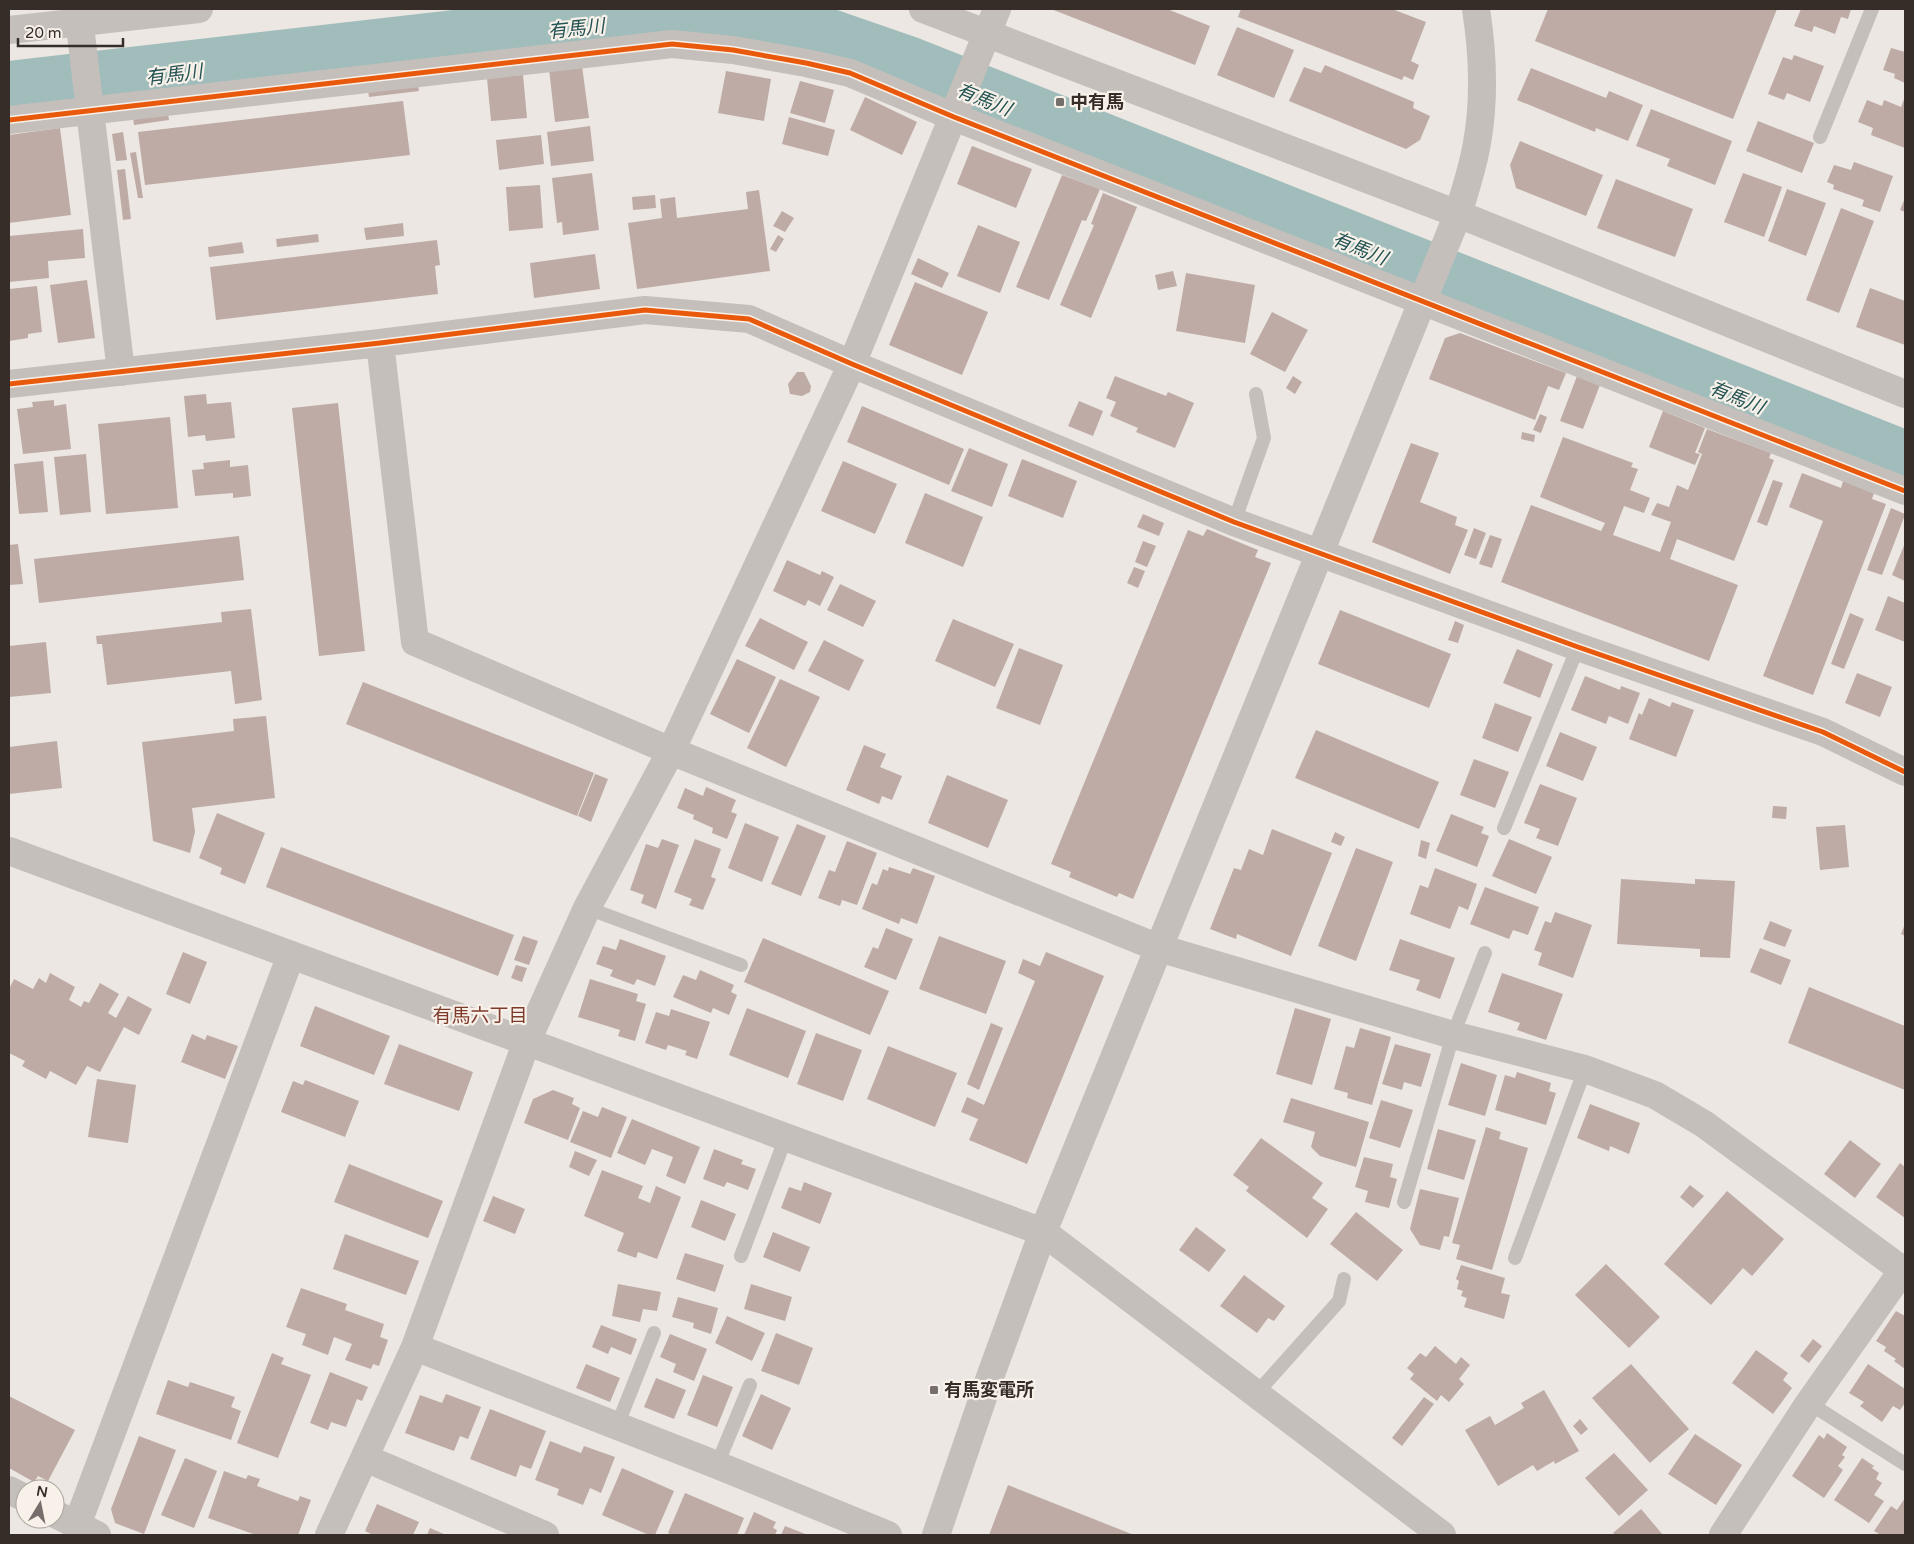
<svg xmlns="http://www.w3.org/2000/svg" width="1914" height="1544" font-family="'Varela Round','Noto Sans JP',sans-serif">
<style>
.lines{fill:none;stroke-linecap:round;stroke-linejoin:round}
.river{stroke:#a0bdbb;stroke-width:64}
.building{fill:#beaba6}
.service{stroke:#c5bfbb;stroke-width:14}
.minor{stroke:#c5bfbb;stroke-width:28}
.tertiary{stroke:#c5bfbb;stroke-width:28}
.cycleway-casing{stroke:#f8f1ea;stroke-width:8}
.cycleway{stroke:#e8590c;stroke-width:5}
.poi-dot{fill:#766e6a;stroke:#f8f1ea;stroke-width:2}
.labels{text-anchor:middle;stroke-width:4.5;stroke-linejoin:round;paint-order:stroke}
.poi-label{font-size:18px;font-weight:bold;fill:#362d29;stroke:#f8f1ea;text-anchor:start}
.water-label{font-size:19px;font-style:italic;fill:#235353;stroke:#f8f1ea}
.neighbourhood-label{font-size:19px;fill:#7d392a;stroke:#f8f1ea}
</style>
<rect width="100%" height="100%" fill="#ece7e2"/>
<g class="lines">
<path class="river" d="M9,93L603,25L678,21L754,28L829,41L907,68L1905,463"/>
</g>
<path class="building" d="M1051,9H1167L1210,26L1195,65Z
M1241,9H1392L1426,22L1411,61L1419,65L1413,80L1404,76L1402,80L1238,17Z
M1548,9H1777L1733,119L1535,41Z
M1801,9H1851L1848,19L1841,17L1835,34L1814,26L1812,32L1794,26Z
M1237,27L1294,50L1274,98L1217,75Z
M1891,48L1905,52V83L1894,78L1895,74L1883,70Z
M1794,55L1824,66L1810,102L1787,93L1784,100L1768,94L1783,57L1792,60Z
M1325,65L1414,102L1413,108L1430,116L1420,140L1406,149L1289,101L1304,67L1321,73Z
M582,66L589,118L555,122L549,69Z
M1531,68L1606,98L1609,91L1643,105L1628,141L1596,128L1595,132L1517,100Z
M726,71L771,79L764,121L718,113Z
M523,75L527,118L491,121L487,78Z
M800,81L834,90L825,123L790,113Z
M418,85L419,91L369,97L368,91Z
M865,97L917,122L902,155L850,130Z
M1905,97V148L1871,135L1873,128L1858,122L1867,100L1882,106L1884,100L1901,107Z
M403,101L410,155L145,185L138,132Z
M1651,109L1732,141L1715,185L1667,166L1670,159L1636,146Z
M168,113L169,120L134,125L133,118Z
M789,117L835,130L828,156L782,144Z
M1758,121L1814,143L1802,173L1746,151Z
M590,126L594,161L551,166L547,132Z
M60,128L71,215L9,223V135Z
M123,132L127,160L116,161L112,134Z
M541,135L544,164L499,170L496,140Z
M1520,141L1603,175L1586,216L1516,188L1510,165Z
M972,146L1032,169L1016,208L957,184Z
M136,152L143,198H138L130,153Z
M1854,162L1893,176L1880,212L1862,206L1864,200L1833,189L1834,185L1827,182L1834,165L1851,170Z
M125,169L131,219L123,220L117,170Z
M592,173L599,230L563,235L562,222L557,223L552,178Z
M1743,173L1782,187L1764,237L1724,222Z
M1062,175L1100,189L1086,221L1082,220L1049,300L1016,287Z
M1616,179L1693,209L1675,257L1597,228Z
M540,185L543,228L509,231L506,187Z
M1787,189L1826,203L1806,256L1768,241Z
M759,190L770,271L637,289L628,223L662,218L660,199L675,197L677,218L748,209L746,192Z
M1103,193L1137,207L1091,318L1060,305L1094,225L1091,224Z
M655,195L656,208L633,210L632,197Z
M1905,198V212L1900,210Z
M1841,208L1874,221L1839,313L1806,300Z
M782,211L794,218L785,232L773,226Z
M403,223L404,236L366,240L364,228Z
M978,225L1020,242L1000,293L957,276Z
M83,229L85,258L48,261L49,278L9,282V236Z
M318,234L319,242L277,247L276,239Z
M778,235L784,239L776,252L770,249Z
M437,240L440,265L435,266L438,294L216,320L210,267Z
M242,242L244,253L209,257L208,247Z
M595,254L600,289L534,298L530,263Z
M918,258L949,273L942,288L911,274Z
M1173,271L1177,286L1158,290L1155,275Z
M1186,273L1255,285L1245,343L1176,331Z
M87,280L95,338L58,343L50,285Z
M915,282L988,312L962,375L889,345Z
M37,286L42,332L28,334V338L9,341V289Z
M1870,288L1905,301V345L1856,327Z
M1272,312L1308,330L1285,372L1250,354Z
M1460,333L1566,373L1559,390L1548,386L1535,420L1429,379L1445,338Z
M797,372H804L811,386L810,392L802,396L790,394L788,384Z
M1115,376L1166,396L1168,392L1194,403L1175,448L1136,432L1138,428L1110,416L1116,402L1106,398Z
M1293,376L1302,382L1295,394L1286,388Z
M1577,376L1600,385L1583,429L1560,421Z
M206,394L207,404L231,402L235,438L206,441L205,435L188,437L184,396Z
M54,400V406L66,404L71,449L23,454L17,409L33,407L32,402Z
M1079,401L1103,411L1093,436L1068,426Z
M338,403L365,651L319,656L292,408Z
M862,406L964,449L949,485L847,442Z
M1663,411L1705,428L1695,453L1700,454L1695,465L1649,447Z
M1540,414L1547,417L1541,433L1533,430Z
M170,417L178,508L106,514L98,424Z
M1707,429L1771,453L1769,458L1774,460L1734,561L1677,539L1670,559L1738,585L1709,661L1501,582L1531,505L1601,531L1605,523L1540,497L1563,437L1633,463L1631,467L1638,469L1630,490L1650,498L1644,513L1624,506L1613,535L1660,552L1671,522L1651,515L1657,503L1669,507L1677,485L1688,490L1702,454L1698,452Z
M1522,432L1535,435L1534,442L1521,439Z
M1411,443L1439,453L1420,502L1457,517L1455,525L1468,530L1450,574L1372,542Z
M969,448L1008,464L992,507L951,491Z
M86,454L91,512L60,515L54,457Z
M1022,459L1077,481L1063,518L1008,496Z
M230,460V467L248,465L251,496L233,498V493L195,496L192,470L204,469L203,463Z
M43,461L48,512L19,514L14,464Z
M843,461L897,484L875,534L821,511Z
M1802,473L1841,488L1843,481L1874,493L1872,499L1886,504L1813,695L1763,676L1823,521L1789,507Z
M1773,480L1783,483L1767,526L1757,522Z
M925,493L983,517L963,567L905,543Z
M1891,508L1905,514V515L1882,575L1867,570Z
M1143,514L1164,523L1159,536L1137,527Z
M1474,528L1486,533L1476,559L1464,555Z
M1207,529L1258,550L1255,557L1271,563L1134,897L1133,899L1119,893L1117,897L1069,877L1071,872L1051,864L1188,530L1203,536Z
M1490,535L1502,539L1492,568L1479,564Z
M239,536L244,580L39,603L34,559Z
M1143,541L1156,546L1147,567L1135,562Z
M1905,543V581L1892,575Z
M18,544L23,584L9,585V545Z
M787,560L820,575L822,571L834,577L820,606L808,600L805,606L773,591Z
M1134,567L1145,571L1138,588L1127,583Z
M840,584L876,601L863,627L827,610Z
M1888,596L1905,603V642L1875,630Z
M251,609L262,700L235,704L231,671L107,685L102,644H97L96,636L222,622L221,612Z
M1340,610L1451,654L1429,708L1318,664Z
M1850,613L1864,619L1844,669L1831,664Z
M760,618L808,642L794,670L745,646Z
M953,619L1014,644L995,687L935,661Z
M1455,621L1464,625L1458,643L1448,640Z
M824,640L864,660L849,691L808,671Z
M46,642L51,693L9,697V646Z
M1019,648L1063,665L1040,725L996,708Z
M1517,649L1553,664L1540,698L1503,683Z
M737,659L776,677L749,733L710,714Z
M1857,673L1892,687L1880,717L1845,703Z
M1585,676L1620,690L1621,686L1640,693L1628,724L1609,716L1606,724L1571,710Z
M780,679L820,697L786,767L747,748Z
M363,682L594,773L577,816L346,724Z
M1649,698L1670,707L1672,702L1694,710L1676,757L1629,739L1639,713L1642,715Z
M1495,703L1532,717L1518,752L1482,738Z
M266,716L275,798L192,808L195,832L190,853L153,841L142,742L234,731L233,719Z
M1316,730L1439,782L1419,829L1295,778Z
M1560,732L1597,747L1583,781L1546,766Z
M57,741L62,788L9,794V747Z
M864,745L886,754L880,767L902,776L892,800L882,796L879,804L846,790Z
M1474,759L1509,772L1495,808L1460,795Z
M595,774L608,779L591,822L578,816Z
M947,775L1008,800L988,848L928,823Z
M1540,784L1577,798L1558,846L1536,838L1540,829L1524,823Z
M706,787L736,800L731,812L737,814L727,839L712,833L713,828L693,819L694,815L677,808L685,788L703,796Z
M1773,806L1787,807L1786,819L1772,818Z
M217,813L265,833L245,884L220,874L222,868L199,858Z
M1451,814L1484,827L1481,833L1489,836L1477,867L1436,851Z
M745,823L779,837L762,882L728,868Z
M797,824L826,836L801,896L771,884Z
M1845,825L1849,867L1820,870L1816,827Z
M1272,829L1332,853L1291,956L1237,934L1236,939L1210,929L1234,868L1241,870L1249,849L1263,855Z
M1335,832L1345,837L1341,846L1331,842Z
M662,839L679,845L656,909L641,903L644,895L630,890L646,844L658,848Z
M695,839L721,849L711,877L716,879L703,910L689,905L692,899L674,892Z
M1509,839L1552,857L1536,894L1492,876Z
M1421,840L1430,843L1426,859L1418,856Z
M847,841L877,853L857,905L842,900L840,906L818,898L829,870L835,872Z
M281,847L514,935L498,976L266,887Z
M1356,848L1393,862L1356,961L1318,946Z
M889,867L910,874L913,868L935,876L917,924L901,918L899,924L862,909L872,883L877,885L883,869L888,871Z
M1435,868L1477,884L1468,910L1459,906L1450,929L1410,914L1420,885L1428,888Z
M1621,879L1695,884V879L1735,881L1730,958L1700,957V949L1617,944Z
M1485,887L1539,907L1528,935L1513,930L1509,939L1470,924Z
M1555,912L1592,925L1573,978L1538,965L1542,953L1534,950L1545,921L1551,923Z
M1770,921L1792,930L1785,947L1763,939Z
M1905,924V936L1901,934Z
M886,928L913,939L896,980L864,967L873,947L878,949Z
M523,936L538,941L529,965L514,960Z
M939,936L1006,961L986,1014L919,989Z
M763,938L889,991L870,1035L744,982Z
M620,939L666,956L655,986L637,979L634,985L610,976L613,970L596,964L603,946L616,950Z
M1400,939L1455,958L1440,999L1416,990L1420,980L1389,970Z
M1760,948L1791,960L1781,985L1750,972Z
M183,952L207,962L190,1004L166,994Z
M1046,952L1104,976L1027,1164L969,1140L978,1119L961,1112L967,1097L984,1105L1035,981L1018,973L1023,959L1040,966Z
M516,965L527,968L522,982L511,978Z
M700,970L734,985L731,992L737,995L729,1015L713,1008L711,1013L673,997L683,975L696,980Z
M50,973L75,987L69,1000L81,1007L84,1001L89,1003L100,983L119,994L108,1013L116,1018L128,996L152,1009L139,1035L124,1027L100,1072L87,1066L76,1085L50,1071L46,1079L22,1066L25,1061L9,1053V989L14,979L33,989L39,978L46,983Z
M1502,973L1563,994L1546,1040L1517,1030L1520,1023L1488,1012Z
M590,979L638,994L636,1001L646,1004L635,1041L618,1036L620,1030L578,1017Z
M1809,987L1905,1026V1090L1788,1043Z
M315,1006L390,1036L374,1075L300,1046Z
M747,1008L806,1031L788,1078L729,1055Z
M1295,1008L1331,1019L1312,1085L1276,1074Z
M671,1009L710,1022L697,1059L685,1055L687,1051L668,1045L666,1050L645,1043L656,1012L669,1016Z
M991,1023L1003,1028L979,1090L967,1084Z
M1360,1028L1391,1037L1372,1105L1347,1098L1348,1093L1334,1089L1346,1046L1354,1048Z
M816,1033L862,1050L843,1101L797,1084Z
M192,1034L205,1040L207,1035L238,1046L225,1079L181,1062Z
M399,1044L473,1072L459,1111L384,1084Z
M1395,1044L1431,1054L1421,1087L1404,1082L1402,1090L1382,1084Z
M888,1046L957,1073L935,1127L867,1099Z
M1461,1063L1497,1075L1485,1116L1448,1105Z
M1517,1072L1551,1083L1549,1091L1556,1093L1546,1125L1495,1110L1505,1075L1515,1078Z
M97,1079L136,1085L128,1143L88,1137Z
M305,1080L359,1101L345,1137L281,1112L293,1081L303,1085Z
M553,1090L574,1098L572,1104L580,1108L568,1140L524,1123L533,1099Z
M1291,1098L1369,1122L1356,1167L1320,1156L1311,1147L1315,1132L1283,1122Z
M1381,1100L1413,1110L1400,1148L1369,1138Z
M1590,1104L1640,1123L1629,1154L1610,1146L1609,1151L1577,1138Z
M602,1107L627,1117L611,1158L570,1142L583,1111L598,1117Z
M632,1119L700,1147L685,1184L666,1176L673,1157L652,1149L645,1165L617,1153Z
M1486,1127L1501,1132L1499,1139L1528,1148L1492,1270L1456,1259L1460,1245L1452,1243Z
M1438,1129L1476,1140L1464,1180L1427,1169Z
M1261,1138L1323,1183L1312,1198L1328,1209L1307,1238L1246,1191L1249,1187L1233,1175Z
M1850,1140L1881,1164L1855,1198L1824,1174Z
M714,1149L743,1160L741,1164L756,1169L748,1190L727,1182L724,1187L703,1179Z
M575,1151L597,1160L589,1176L569,1167Z
M1364,1157L1393,1164L1390,1177L1397,1179L1389,1208L1365,1202L1368,1191L1355,1187Z
M1900,1163L1905,1167V1218L1876,1197Z
M349,1164L443,1201L428,1238L334,1202Z
M602,1170L643,1186L638,1198L650,1203L656,1186L681,1197L657,1259L638,1252L636,1258L617,1251L624,1233L584,1216Z
M804,1182L832,1193L820,1224L781,1208L789,1187L801,1191Z
M1690,1185L1704,1196L1693,1208L1680,1197Z
M1420,1189L1459,1198L1449,1237L1444,1236L1440,1250L1420,1245L1410,1229Z
M1727,1191L1784,1239L1752,1276L1743,1268L1711,1305L1664,1264Z
M493,1196L525,1209L515,1234L483,1221Z
M701,1200L736,1214L725,1241L691,1227Z
M1356,1212L1403,1250L1377,1281L1330,1244Z
M1196,1227L1226,1250L1209,1272L1179,1250Z
M773,1232L810,1247L800,1272L763,1257Z
M345,1234L419,1261L406,1295L333,1269Z
M685,1253L724,1265L715,1292L676,1279Z
M1606,1264L1660,1317L1629,1348L1575,1295Z
M1461,1265L1505,1278L1501,1293L1510,1295L1504,1319L1464,1307L1467,1298L1461,1296L1463,1291L1457,1289L1459,1281L1456,1279Z
M1244,1275L1285,1306L1274,1321L1268,1318L1257,1333L1220,1306Z
M618,1284L661,1292L657,1311L643,1309L640,1322L612,1316Z
M751,1284L792,1297L785,1321L744,1309Z
M301,1288L347,1304L345,1310L384,1324L380,1337L388,1340L379,1366L373,1364L371,1369L345,1360L352,1344L334,1337L328,1355L302,1345L306,1334L286,1327Z
M678,1297L718,1308L711,1334L693,1328L694,1323L672,1317Z
M1896,1311L1905,1316V1369L1894,1361L1896,1359L1884,1351L1886,1347L1876,1341Z
M727,1316L765,1333L752,1361L715,1343Z
M601,1325L637,1339L631,1355L611,1347L608,1354L592,1347Z
M776,1333L813,1348L799,1385L761,1371Z
M670,1334L707,1349L694,1381L673,1372L676,1364L660,1357Z
M1813,1339L1822,1346L1809,1363L1800,1356Z
M1435,1346L1456,1364L1461,1357L1470,1365L1459,1379L1464,1384L1449,1402L1441,1395L1437,1401L1410,1379L1414,1374L1407,1368L1420,1353L1426,1357Z
M1756,1350L1788,1373L1783,1380L1792,1388L1773,1414L1732,1383Z
M272,1353L284,1358L281,1364L311,1375L278,1458L237,1443Z
M586,1364L620,1378L610,1402L576,1388Z
M1631,1364L1689,1429L1650,1463L1592,1398Z
M1868,1364L1905,1389V1403L1900,1410L1893,1406L1882,1422L1860,1406L1864,1402L1849,1393Z
M330,1372L368,1387L362,1401L357,1399L346,1427L331,1422L328,1430L310,1423Z
M703,1375L733,1387L717,1427L687,1415Z
M656,1378L686,1390L674,1419L644,1407Z
M168,1380L188,1387L190,1382L235,1397L231,1407L241,1411L231,1440L156,1414Z
M1544,1390L1579,1451L1555,1464L1554,1461L1537,1471L1533,1465L1498,1486L1465,1430L1490,1416L1495,1425L1524,1408L1521,1403Z
M446,1394L481,1407L468,1439L460,1436L454,1451L405,1433L420,1395L442,1403Z
M761,1394L791,1408L772,1450L742,1436Z
M9,1396L75,1430L48,1481L38,1476L34,1482L9,1468Z
M1424,1397L1434,1404L1402,1446L1392,1438Z
M490,1409L546,1431L531,1469L520,1465L516,1477L470,1459Z
M1580,1419L1588,1429L1581,1435L1573,1426Z
M1827,1433L1847,1447L1842,1455L1845,1457L1838,1466L1843,1470L1824,1498L1792,1476L1819,1435L1824,1439Z
M1695,1434L1742,1465L1716,1505L1668,1474Z
M139,1436L176,1450L144,1534L115,1523L111,1509Z
M550,1441L581,1453L584,1446L615,1457L601,1493L590,1488L583,1505L557,1495L559,1489L535,1480Z
M1614,1453L1648,1490L1619,1516L1585,1478Z
M185,1458L217,1471L194,1528L161,1515Z
M1862,1458L1874,1466L1872,1468L1879,1473L1876,1479L1882,1483L1874,1495L1884,1501L1869,1523L1834,1500Z
M622,1468L674,1491L655,1535H649L602,1515Z
M224,1471L246,1479L248,1475L260,1479L257,1486L298,1501L300,1496L311,1500L298,1535H256L208,1518Z
M1008,1485L1134,1535H989Z
M685,1493L744,1518L737,1535H673L668,1533Z
M1905,1498V1535H1881L1874,1531L1891,1506L1897,1510Z
M377,1504L419,1522L413,1535H373L365,1531Z
M1641,1509L1663,1535H1615L1613,1533Z
M754,1512L776,1522L773,1528L777,1530L775,1535H744Z
M785,1526L808,1535H781Z
M430,1528L446,1535H427Z"/>
<g class="lines">
<path class="service" d="M1820,137L1872,9
M1234,522L1264,438L1256,394
M1504,828L1578,647
M587,908L741,965
M1404,1202L1453,1035L1485,953
M741,1256L786,1137
M1515,1258L1585,1069
M1256,1394L1339,1301L1344,1279
M1809,1403L1905,1464
M617,1426L654,1333
M717,1465L750,1385"/>
<path class="minor" d="M78,9L121,372
M9,120L672,44L733,50L806,63L850,73L954,117L1905,491
M380,343L415,642L671,751L1159,948L1453,1035L1585,1069L1655,1095L1704,1124L1905,1272
M9,384L380,343L645,310L749,319L852,364L1234,522L1578,647L1823,732L1905,772
M415,1347L717,1465L888,1535
M365,1458L545,1535
M9,1490L25,1498
M55,1514L97,1535
M77,1525L291,955
M329,1535L415,1347L527,1041L587,908L671,751L852,364L997,9
M1723,1535L1809,1403L1905,1267"/>
<path class="tertiary" d="M923,9L1458,214L1905,394
M9,30L199,9
M9,851L1043,1232L1442,1535
M936,1535L990,1377L1043,1232L1458,214C1465,191 1473,167 1477,143C1485,98 1483,54 1476,9"/>
<g class="cycleway-casing">
<path id="cycleway" d="M9,120L672,44L733,50L806,63L850,73L954,117L1905,491
M9,384L380,343L645,310L749,319L852,364L1234,522L1578,647L1823,732L1905,772"/>
</g>
<use href="#cycleway" class="cycleway"/>
</g>
<g class="poi-dot">
<rect x="1055" y="97" width="10" height="10" rx="2.5"/>
<rect x="929" y="1385" width="10" height="10" rx="2.5"/>
</g>
<g class="labels">
<g class="poi-label">
<text x="1070" y="108">中有馬</text>
<text x="944" y="1396">有馬変電所</text>
</g>
<g class="water-label">
<text transform="translate(576 28) rotate(-6)" y="7">有馬川</text>
<text transform="translate(174 74) rotate(-7)" y="7">有馬川</text>
<text transform="translate(984 99) rotate(22)" y="7">有馬川</text>
<text transform="translate(1360 248) rotate(22)" y="7">有馬川</text>
<text transform="translate(1737 397) rotate(22)" y="7">有馬川</text>
</g>
<g class="neighbourhood-label">
<text x="480" y="1022">有馬六丁目</text>
</g>
</g>
<rect width="1914" height="1544" fill="none" stroke="#362d29" stroke-width="20"/>
<g transform="translate(40 1504) rotate(10)"><circle r="24" fill="#f8f1ea" stroke="#aaa39d"/>
<path d="M0-4L9 19L0 12L-9 19Z" fill="#766e6a"/>
<text y="-8" font-size="14" font-weight="bold" text-anchor="middle" fill="#362d29">N</text>
</g>
<path d="M18 38v8h105v-8" fill="none" stroke="#362d29" stroke-width="2.5"/>
<text x="25" y="38" font-size="15" fill="#362d29" stroke="#f8f1ea" stroke-width="4" paint-order="stroke">20 m</text>
</svg>
